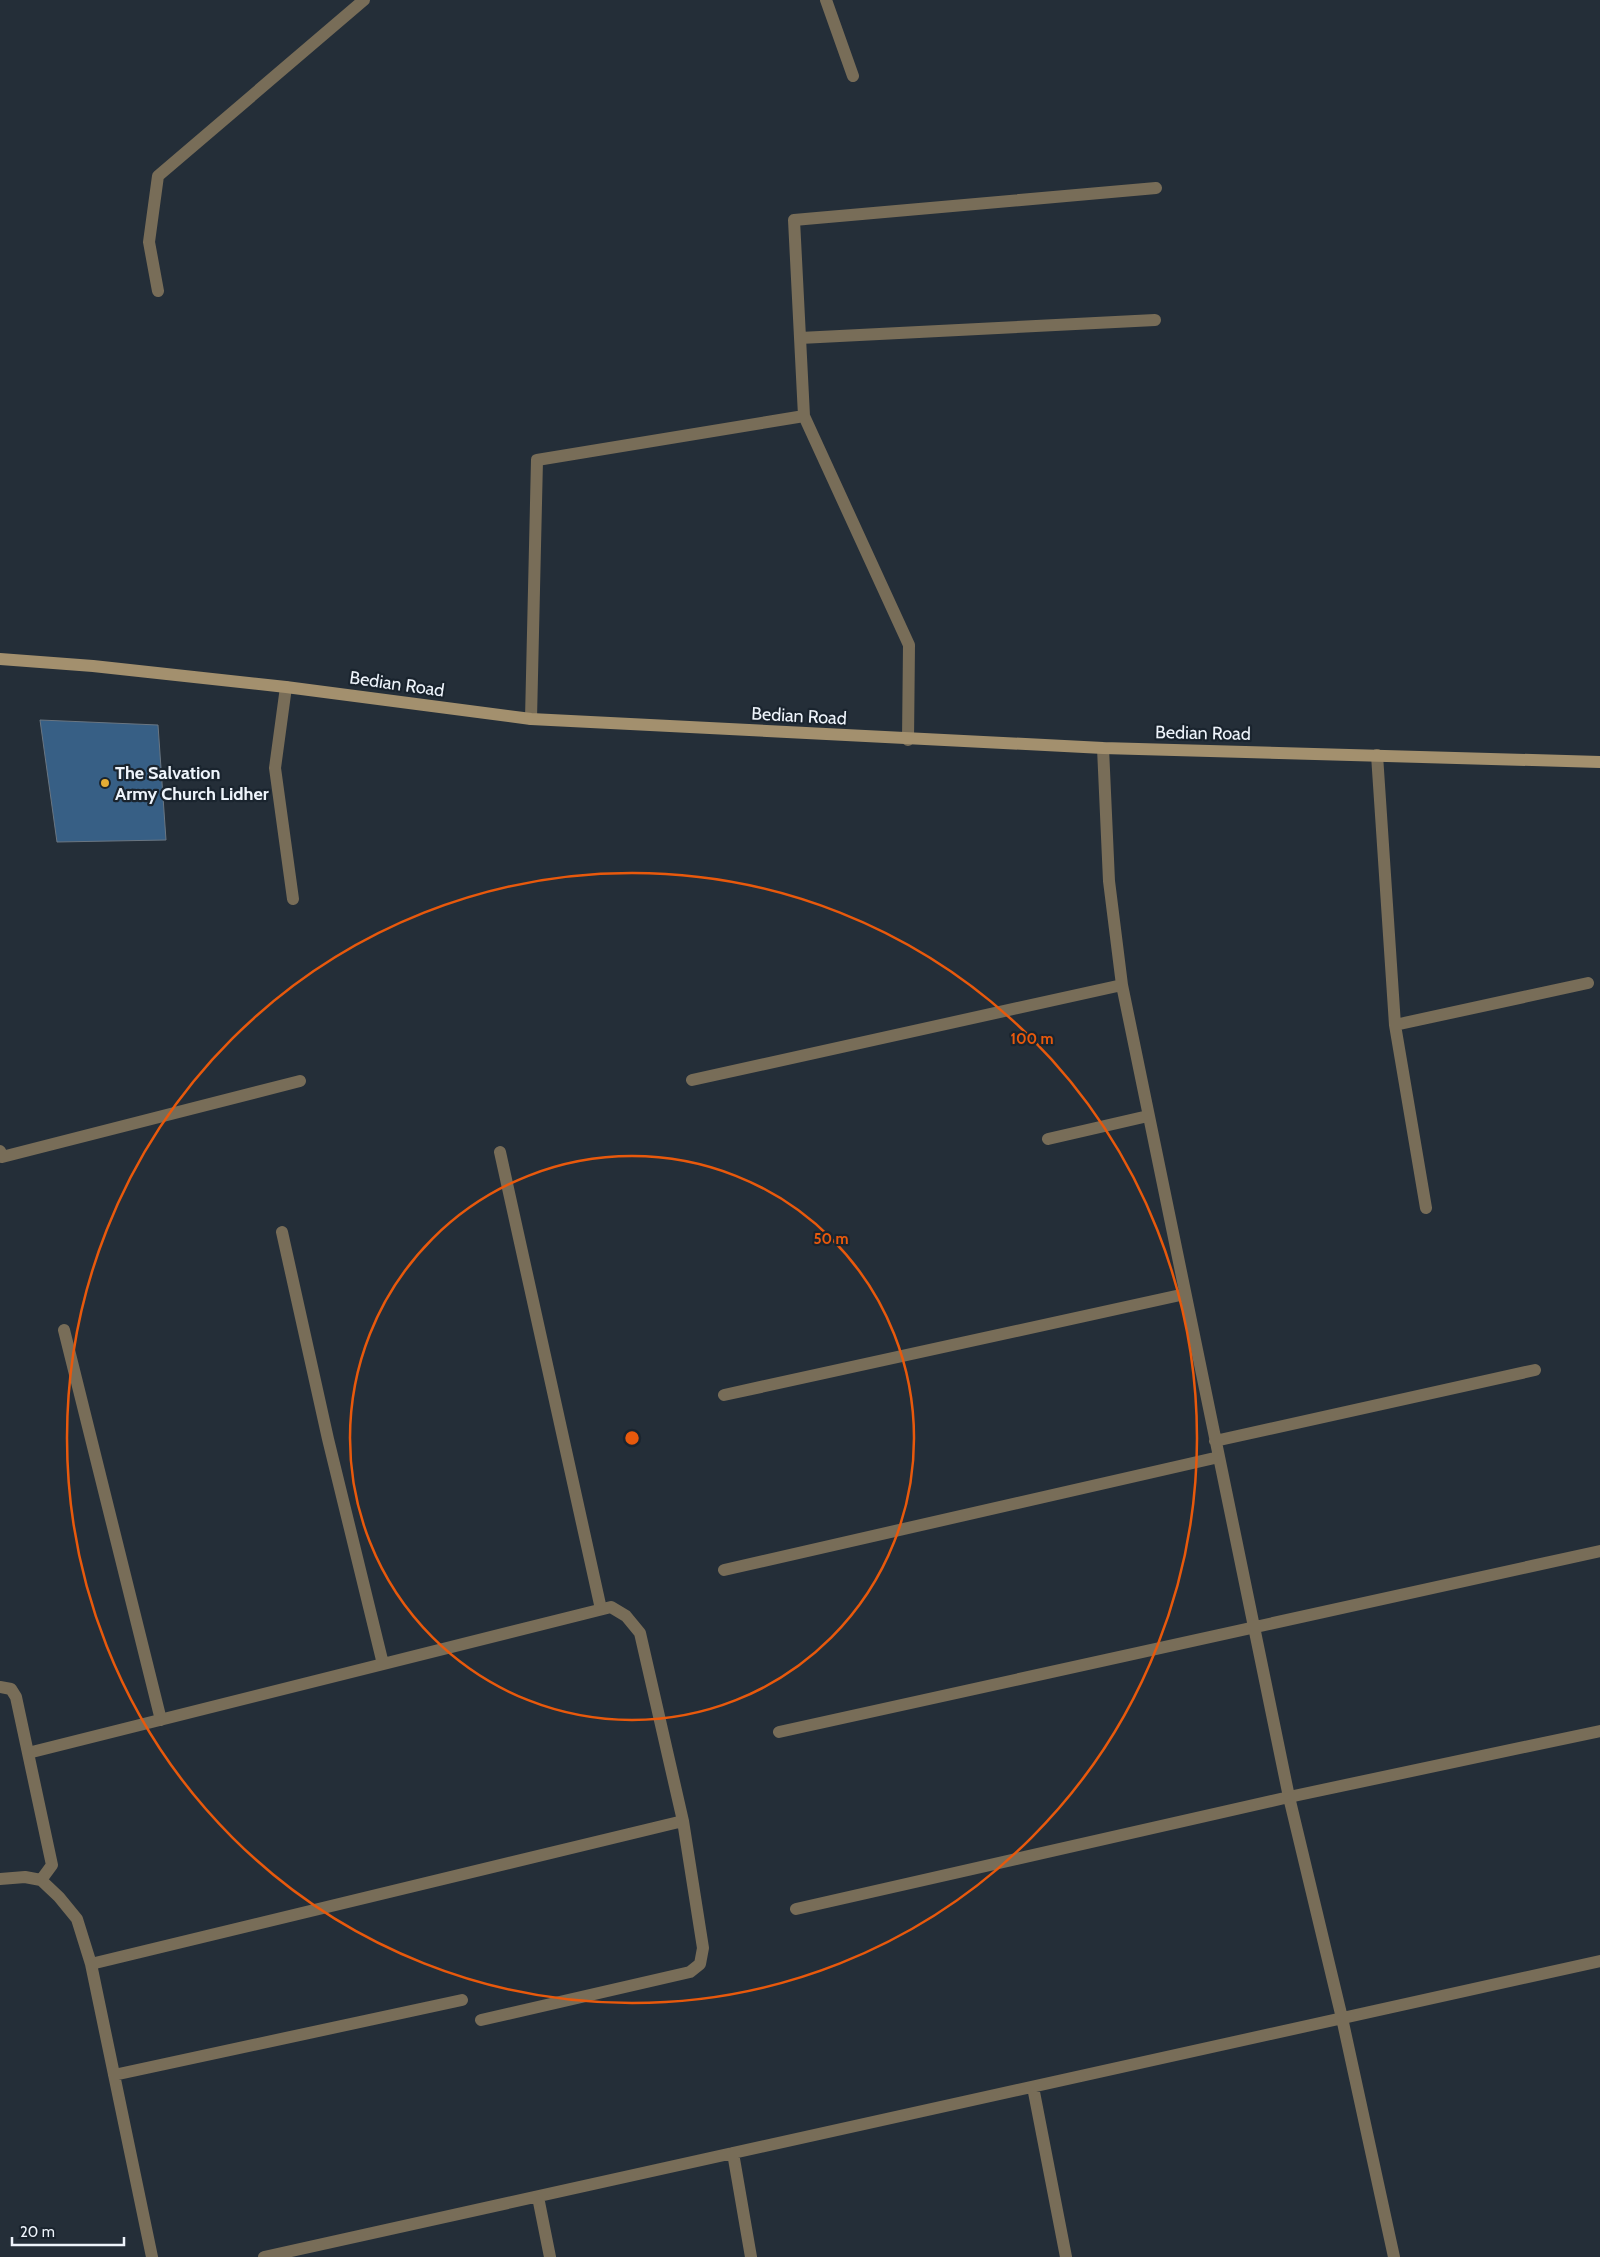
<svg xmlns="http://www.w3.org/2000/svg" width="1600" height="2257" font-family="Cabin,sans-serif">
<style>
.building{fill:#375f85;stroke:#6a7682}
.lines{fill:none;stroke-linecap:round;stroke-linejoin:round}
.street{stroke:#786d58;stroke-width:12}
.secondary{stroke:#a3906e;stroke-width:12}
.ring{fill:none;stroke:#e8590c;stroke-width:2.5}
.poi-dot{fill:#e5ad35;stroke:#1a242e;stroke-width:2}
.labels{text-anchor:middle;stroke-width:4.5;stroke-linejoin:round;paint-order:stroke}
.street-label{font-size:18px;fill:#eef4fb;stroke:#1a242e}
.poi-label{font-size:18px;font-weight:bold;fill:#eef4fb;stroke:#1a242e;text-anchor:start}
.centre{fill:#e8590c;stroke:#1a242e;stroke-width:2.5}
.ring-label{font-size:15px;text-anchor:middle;font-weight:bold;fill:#e8590c;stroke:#1a242e;stroke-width:4.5;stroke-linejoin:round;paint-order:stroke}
</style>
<rect width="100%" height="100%" fill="#242e38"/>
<path class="building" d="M40,720L158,725L166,840L57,842Z"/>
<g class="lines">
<path class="street" d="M826,0L853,76
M158,291L149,242L158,176L364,0
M800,338L1155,320
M804,416L794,220L1156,188
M286,687L275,768L293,899
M531,719L537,460L804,416L909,645L908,740
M1103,748L1109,881L1122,985L1289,1797L1342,2018L1394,2257
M1377,755L1395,1025L1426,1208
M1395,1025L1588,983
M692,1080L1122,985
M1048,1139L1148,1116
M0,1151L2,1157L300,1081
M500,1152L601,1609
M282,1232L328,1439L383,1664
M64,1330L161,1720
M724,1395L1185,1294
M1215,1441L1535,1370
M724,1570L1219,1457
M0,1687L11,1689L16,1697L52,1865L41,1880L59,1897L77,1919L91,1964L152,2257
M779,1732L1600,1551
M28,1753L611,1607L626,1616L640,1633L683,1821L703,1948L700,1964L690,1972L481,2020
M0,1879L25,1877L41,1880
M796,1909L1289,1797L1600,1731
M91,1964L683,1821
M114,2075L462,2000
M1033,2087L1066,2257
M733,2153L751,2257
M538,2197L550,2257
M264,2257L1600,1961"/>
<path class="secondary" d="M0,659L93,666L286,687L531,719L1103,748L1600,762"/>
</g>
<g class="ring">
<circle cx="632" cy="1438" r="282"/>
<circle cx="632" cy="1438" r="565"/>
</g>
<circle class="poi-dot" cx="105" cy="783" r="5"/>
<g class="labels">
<g class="street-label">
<text transform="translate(397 684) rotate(8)" y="6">Bedian Road</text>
<text transform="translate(799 716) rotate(3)" y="6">Bedian Road</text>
<text transform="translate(1203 733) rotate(1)" y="6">Bedian Road</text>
</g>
<g class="poi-label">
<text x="115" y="779">The Salvation<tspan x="115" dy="21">Army Church Lidher</tspan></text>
</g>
</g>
<circle cx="632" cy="1438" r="8" class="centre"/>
<g class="ring-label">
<text x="1032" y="1044">100 m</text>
<text x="831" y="1244">50 m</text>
</g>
<path d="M12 2237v8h112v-8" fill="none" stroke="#eef4fb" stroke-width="2.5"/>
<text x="20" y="2237" font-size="15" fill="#eef4fb" stroke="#1a242e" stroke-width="4" paint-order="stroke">20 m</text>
</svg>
